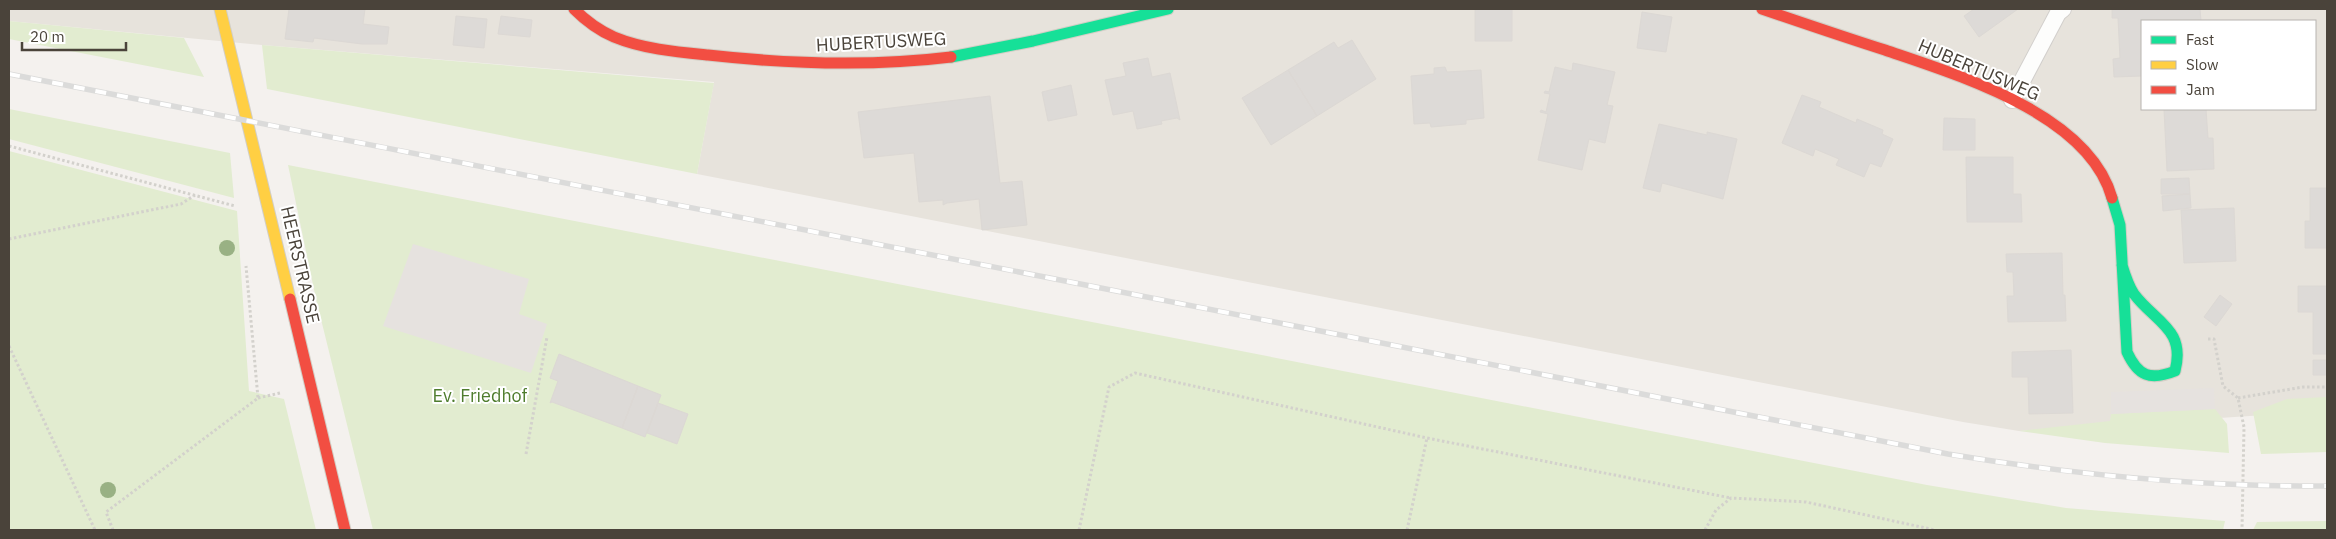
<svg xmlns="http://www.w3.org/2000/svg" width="2336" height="539" font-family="'IBM Plex Sans',sans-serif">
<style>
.residential{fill:#e7e3dc;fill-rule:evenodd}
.green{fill:#e2ecd0}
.parking{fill:#e6e2df}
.building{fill:#dddad7;stroke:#dcd8d4}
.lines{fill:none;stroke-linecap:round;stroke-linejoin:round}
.lane-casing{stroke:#d2cfcc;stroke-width:18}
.fast-casing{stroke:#d2cec5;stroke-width:13}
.slow-casing{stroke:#d2cec5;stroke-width:13}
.jam-casing{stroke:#d2cec5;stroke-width:13}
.path{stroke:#d3d1cc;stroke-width:3;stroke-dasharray:2.5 2.5;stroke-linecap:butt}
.lane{stroke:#fdfdfc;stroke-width:16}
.fast{stroke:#16e098;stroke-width:11}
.slow{stroke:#ffcf43;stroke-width:11}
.jam{stroke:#f24e42;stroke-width:11}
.rail-casing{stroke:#dbdbda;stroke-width:5.5}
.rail{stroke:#fff;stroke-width:4;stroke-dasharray:11;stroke-linecap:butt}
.tree{fill:#99b184}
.labels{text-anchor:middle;stroke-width:4;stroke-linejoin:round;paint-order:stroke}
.street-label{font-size:18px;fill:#4a433a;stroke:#fff}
.park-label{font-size:18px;fill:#4e7c2d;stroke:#fff}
</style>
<rect width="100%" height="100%" fill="#f4f1ee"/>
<path class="residential" d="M9,9H2327V411L2019,431L1963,422L697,174L714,82L262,45L9,21ZM2142,21H2315V109H2142Z"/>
<path class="green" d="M9,21L184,38L204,77L9,39Z
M262,45L714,83L697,174L267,89Z
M9,109L230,153L234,198L9,139Z
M9,151L237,211L249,391L284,399L316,530H9Z
M288,165L1927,485L2066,508L2225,521L2223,530H373L316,299Z
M2327,397V452L2261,454L2253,412L2287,399Z
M2215,409L2227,424L2229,453L2105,443L2019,431L2110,421L2111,414Z
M2327,521V530H2253L2257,522Z"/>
<path class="parking" d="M413,244L529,279L519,314L547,324L531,373L383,326Z
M2214,388L2215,409L2111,414V392Z"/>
<path class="building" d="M289,9H365L363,24L389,27L387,44H362L314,38L313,42L285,39Z
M1475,9H1512V41H1475Z
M1974,9H2018L1979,37L1964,16Z
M2112,9H2200L2201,21H2142V76L2114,77L2113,59L2120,58L2118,18H2112Z
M1642,12L1672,17L1666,52L1637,48Z
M456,16L487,19L484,48L453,45Z
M501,16L532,20L530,37L498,34Z
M1352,40L1376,79L1317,116L1288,70L1334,42L1338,48Z
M1148,58L1152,77L1170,73L1180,120L1177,118L1161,121L1162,124L1137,129L1133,111L1113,115L1105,80L1126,76L1123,63Z
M1573,63L1615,72L1607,105L1613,106L1605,143L1589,139L1582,170L1538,160L1548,114L1540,112L1541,110L1546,112L1550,94L1544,93L1545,91L1549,92L1555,67L1572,71Z
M1445,67L1447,72L1481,70L1484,118L1466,120V124L1431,127L1430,123L1414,124L1411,76L1434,74V68Z
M1288,70L1317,116L1271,145L1242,98Z
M1071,85L1077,115L1048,121L1042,92Z
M1802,95L1821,102L1819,107L1856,123L1857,119L1883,130L1882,134L1893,139L1881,167L1870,163L1864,177L1836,165L1839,159L1815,149L1813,156L1782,143Z
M990,96L1000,183L1022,181L1027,225L982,230L979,199L947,203L943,205V200L919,202L914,153L864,158L858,112Z
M2164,109H2206L2208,138H2213L2214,169L2167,171Z
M1944,118L1975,119V150H1943Z
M1659,124L1707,135V132L1737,139L1723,199L1662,183L1660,192L1643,188Z
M1966,157H2013V194H2021L2022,222H1967Z
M2189,178L2190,194H2161V179Z
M2310,188H2327V248H2305V221H2310Z
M2190,194L2191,208L2163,211L2162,196Z
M2234,208L2236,261L2184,263L2181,210Z
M2062,253L2063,295H2065L2066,321L2008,322L2007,296H2014L2013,272H2007L2006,254Z
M2298,286H2327V354H2313V312H2298Z
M2220,295L2232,304L2216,326L2204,317Z
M2071,350L2073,413L2029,414L2028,377H2012V352Z
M559,354L638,386L622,428L552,402L550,403L558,381L550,378Z
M2313,360H2327V375H2313Z
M638,386L661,395L645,437L622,428Z
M658,403L688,414L677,444L647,433Z"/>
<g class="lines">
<g class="lane-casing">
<path id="lane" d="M2012,100L2058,13L2063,9"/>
</g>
<g class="fast-casing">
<path id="fast" d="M951,57L1033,41L1168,9
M2112,198L2120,225L2127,352C2138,376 2150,381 2175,371C2186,329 2155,322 2134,294C2128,285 2125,275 2122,265"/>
</g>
<g class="slow-casing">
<path id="slow" d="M220,9L290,299"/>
</g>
<g class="jam-casing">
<path id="jam" d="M574,9C586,21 598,30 614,37C643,49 677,52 708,55C789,64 870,67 951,57
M1762,9C1803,23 1844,37 1885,50C1958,75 2089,114 2112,198
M290,299L345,530"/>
</g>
<path class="path" d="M9,146L235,206
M9,239L181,204L195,195
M2208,339H2214L2223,386L2238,398L2244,427L2242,530
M9,346L95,530
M258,398L280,393
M2238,398L2303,387H2327
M526,454L547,337
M113,530L106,512L258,398L246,266
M1079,530L1109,387L1135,373L1427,438L1731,498
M1407,530L1427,438
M1705,530L1716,510L1731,498L1806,502L1935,530"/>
<use href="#lane" class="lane"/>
<use href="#fast" class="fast"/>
<use href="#slow" class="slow"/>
<use href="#jam" class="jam"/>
<g class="rail-casing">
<path id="rail" d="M9,74L1948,454C2075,475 2198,487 2327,486"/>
</g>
<use href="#rail" class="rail"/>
</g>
<g class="tree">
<circle cx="227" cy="248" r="8"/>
<circle cx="108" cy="490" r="8"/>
</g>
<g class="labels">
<g class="street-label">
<text transform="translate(881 42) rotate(-3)" y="6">HUBERTUSWEG</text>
<text transform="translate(1979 70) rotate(23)" y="6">HUBERTUSWEG</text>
<text transform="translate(300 265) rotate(77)" y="6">HEERSTRASSE</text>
</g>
<g class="park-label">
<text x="480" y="402">Ev. Friedhof</text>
</g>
</g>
<rect width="2336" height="539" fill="none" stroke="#4a433a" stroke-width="20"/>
<rect x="2141" y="20" width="175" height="90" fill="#ffffff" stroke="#b7b4b0"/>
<rect x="2151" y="36" width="25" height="8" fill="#16e098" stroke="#b7b4b0"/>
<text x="2186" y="45" font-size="15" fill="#4a433a">Fast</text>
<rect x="2151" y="61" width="25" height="8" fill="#ffcf43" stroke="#b7b4b0"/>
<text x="2186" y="70" font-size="15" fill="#4a433a">Slow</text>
<rect x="2151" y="86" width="25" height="8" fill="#f24e42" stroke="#b7b4b0"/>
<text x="2186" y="95" font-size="15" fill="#4a433a">Jam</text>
<path d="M22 42v8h104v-8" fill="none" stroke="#4a433a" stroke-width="2.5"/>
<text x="30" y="42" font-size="15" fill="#4a433a" stroke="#ffffff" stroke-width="4" paint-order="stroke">20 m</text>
</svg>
